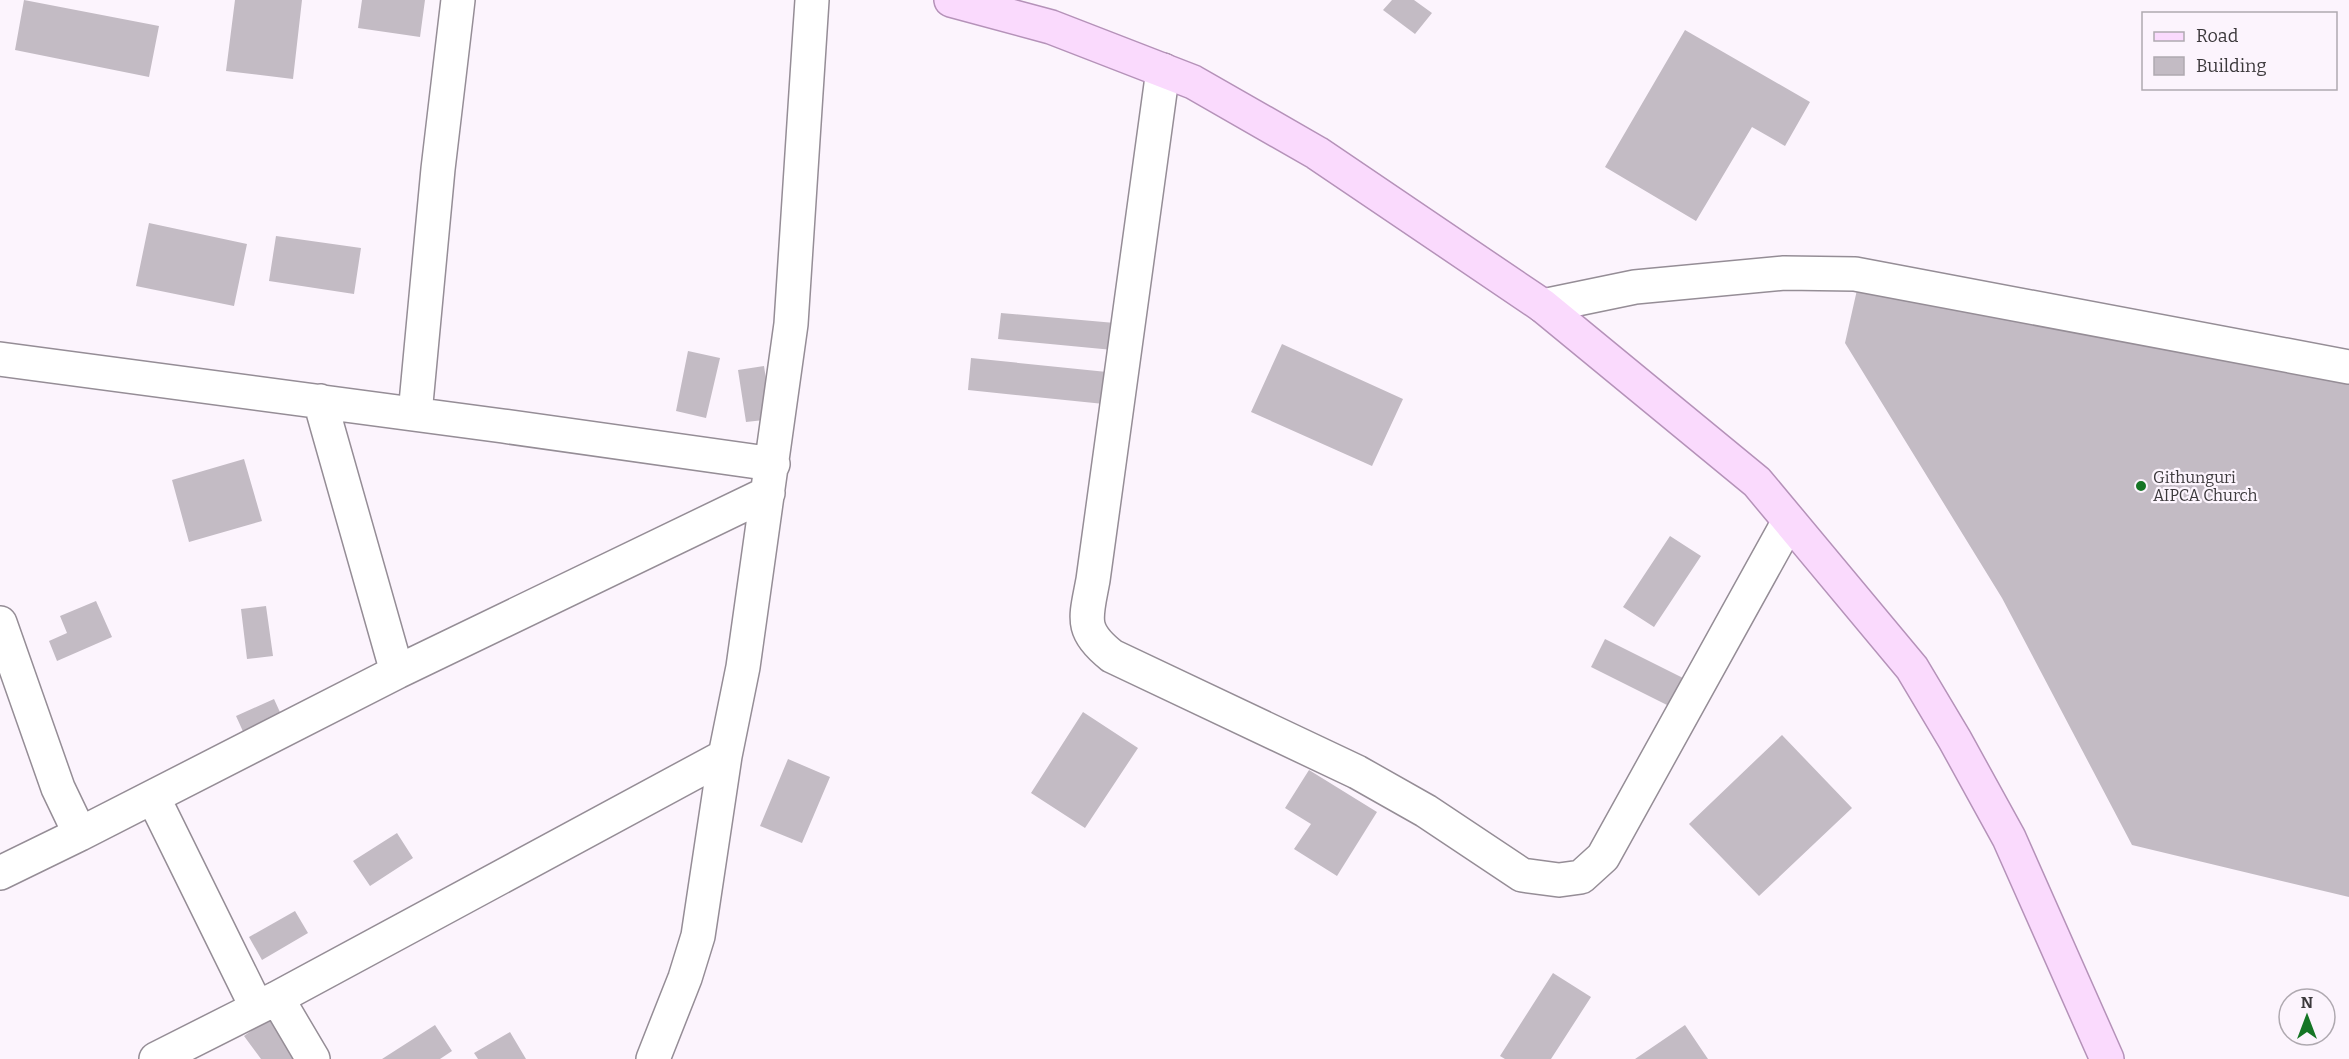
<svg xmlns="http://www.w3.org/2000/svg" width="2349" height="1059" font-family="Bitter,serif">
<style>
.building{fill:#c3bbc4}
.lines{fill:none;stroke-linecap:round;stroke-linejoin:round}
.minor-casing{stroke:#958d96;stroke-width:36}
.major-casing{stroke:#b592b9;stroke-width:36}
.minor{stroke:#fff;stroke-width:33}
.major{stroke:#fadafd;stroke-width:33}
.poi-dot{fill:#157525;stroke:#fcf4fd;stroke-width:2}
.labels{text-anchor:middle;stroke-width:4.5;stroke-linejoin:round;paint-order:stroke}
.poi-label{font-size:16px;fill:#3c393c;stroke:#fcf4fd;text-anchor:start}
</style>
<rect width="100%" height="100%" fill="#fcf4fd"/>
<path class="building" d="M24,0L159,26L149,77L15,50Z
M235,0H302L293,79L226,71Z
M362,0H425L420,37L358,28Z
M1392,0H1414L1432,13L1415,34L1383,10Z
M1685,30L1810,102L1785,146L1752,127L1696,221L1605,167Z
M149,223L247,244L234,306L136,286Z
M276,236L361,248L354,294L269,281Z
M1859,281L2349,373V897L2132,845L2002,598L1845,343Z
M1001,313L1115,323L1113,350L998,339Z
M1282,344L1403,399L1372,466L1251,412Z
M688,351L720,358L706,418L676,411Z
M971,358L1107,372L1104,404L968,390Z
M764,366L772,419L746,422L738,370Z
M244,459L262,521L189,542L172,480Z
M1670,536L1701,556L1654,627L1623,607Z
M96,601L112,637L57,661L49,641L67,633L60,616Z
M266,606L273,656L247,659L241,609Z
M1605,639L1687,680L1673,708L1591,667Z
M274,699L284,721L246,738L236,716Z
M1083,712L1138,748L1085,828L1031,793Z
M1782,735L1852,808L1759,896L1689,824Z
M788,759L830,777L802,843L760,826Z
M1309,770L1377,812L1337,876L1294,849L1311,824L1285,808Z
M397,833L413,858L370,886L353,861Z
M295,911L308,933L262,960L249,937Z
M1553,973L1591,997L1551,1059H1505L1500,1056Z
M274,1015L305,1059H261L244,1036Z
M435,1025L452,1051L440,1059H382Z
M1685,1025L1708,1059H1635Z
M510,1032L526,1059H478L474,1053Z"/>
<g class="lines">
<g class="minor-casing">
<path id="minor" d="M1163,70L1093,580C1086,618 1079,630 1112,656L1357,772L1426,811L1522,875L1559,880L1581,877L1603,857L1789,521
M1543,306L1635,287L1784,273L1855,274L2349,367
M0,359L503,426L773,464
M320,401L397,672
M415,414L438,169L458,0
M0,623L58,788L80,834L0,873
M153,797L257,1008
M80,834L397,672L768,493
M277,998L313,1059
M156,1059L277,998L725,756
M653,1059L685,978L698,936L725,756L743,667L791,324L812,0"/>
</g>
<g class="major-casing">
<path id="major" d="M951,0L1051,27L1193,82L1317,153L1543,306L1757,482L1912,668L1955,740L2009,838L2107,1059"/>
</g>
<use href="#minor" class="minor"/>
<use href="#major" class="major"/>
</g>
<circle class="poi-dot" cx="2141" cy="486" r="6"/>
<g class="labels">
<g class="poi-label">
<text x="2153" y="483">Githunguri<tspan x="2153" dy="18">AIPCA Church</tspan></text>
</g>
</g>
<rect x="2142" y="12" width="195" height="78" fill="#fcf4fd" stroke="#afa9b0" stroke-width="1.5"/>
<rect x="2154" y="32" width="30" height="9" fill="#fadafd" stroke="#afa9b0" stroke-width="1.5"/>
<text x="2196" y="42" font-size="18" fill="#3c393c">Road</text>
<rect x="2154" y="57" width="30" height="18" fill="#c3bbc4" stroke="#afa9b0" stroke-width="1.5"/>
<text x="2196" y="72" font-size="18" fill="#3c393c">Building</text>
<g transform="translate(2307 1017)"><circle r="28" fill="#fcf4fd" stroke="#afa9b0" stroke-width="1.5"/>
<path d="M0-4.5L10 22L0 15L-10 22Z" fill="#157525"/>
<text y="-9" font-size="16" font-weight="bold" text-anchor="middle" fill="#3c393c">N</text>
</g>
</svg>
